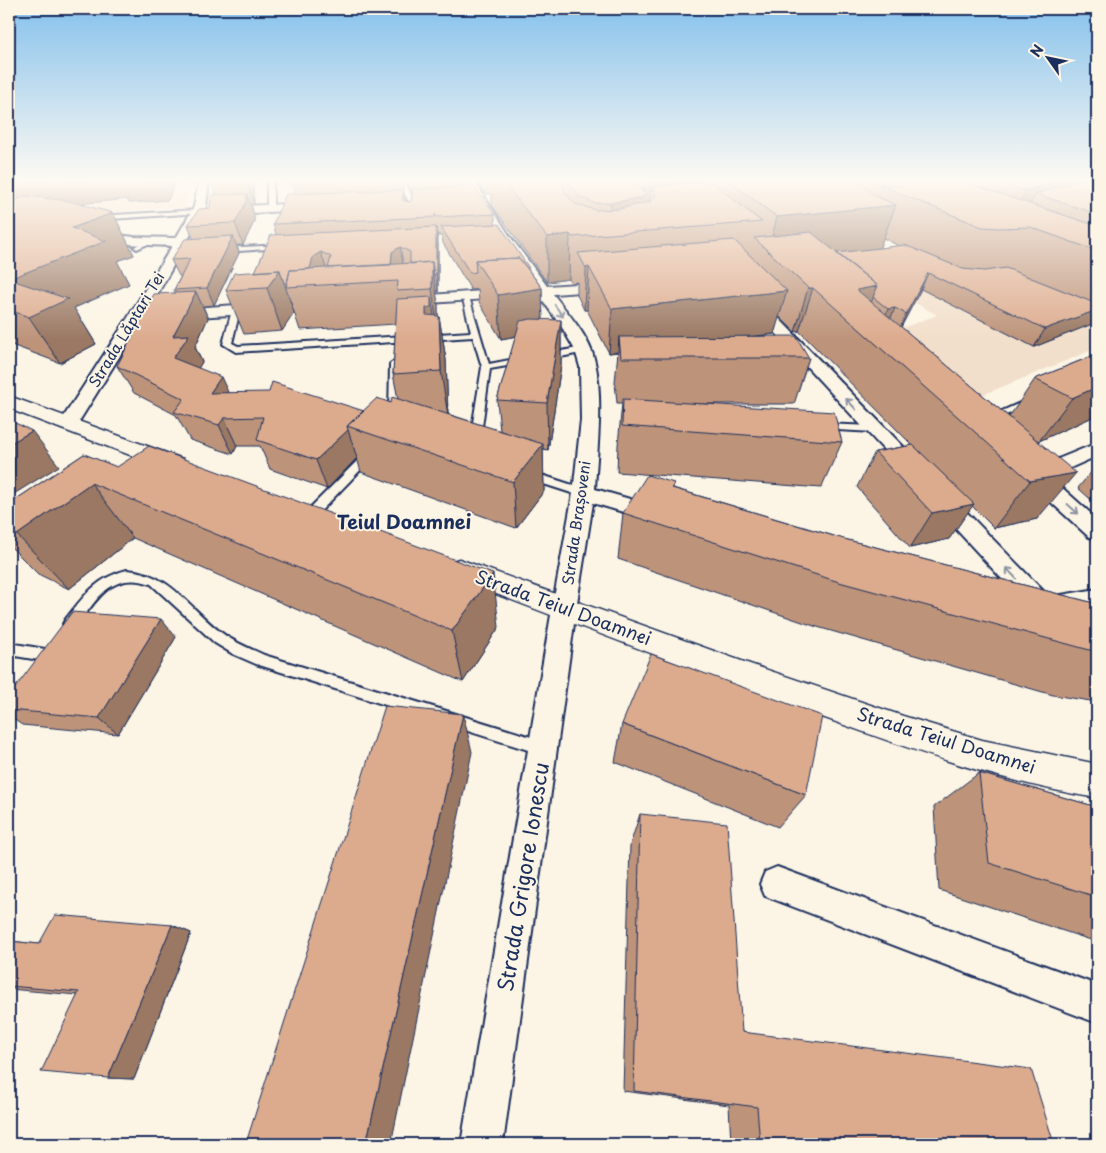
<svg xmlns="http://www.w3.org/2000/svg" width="1106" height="1153" font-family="'Playpen Sans',sans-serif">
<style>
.built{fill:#f2dfcb}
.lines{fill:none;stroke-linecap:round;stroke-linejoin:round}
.lane-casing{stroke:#1b2f5e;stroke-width:4}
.street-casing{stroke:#1b2f5e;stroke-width:4}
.secondary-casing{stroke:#1b2f5e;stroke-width:3}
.lane{fill:#fcf5e5;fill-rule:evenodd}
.street{fill:#fcf5e5;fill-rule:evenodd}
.secondary{fill:#fcf5e5;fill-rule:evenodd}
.wall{fill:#bd937a;stroke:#1b2f5e;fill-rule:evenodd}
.shaded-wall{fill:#9a7863;stroke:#1b2f5e}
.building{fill:#dcab8e;stroke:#1b2f5e}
.oneway{stroke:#8c92a2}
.labels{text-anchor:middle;stroke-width:4;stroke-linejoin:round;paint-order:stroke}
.far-street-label{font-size:15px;fill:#1b2f5e;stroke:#fcf5e5}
.street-label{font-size:18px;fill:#1b2f5e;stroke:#fcf5e5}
.neighbourhood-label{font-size:19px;font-weight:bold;fill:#1b2f5e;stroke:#fcf5e5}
.near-street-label{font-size:21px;fill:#1b2f5e;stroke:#fcf5e5}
</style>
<rect width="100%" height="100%" fill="#fcf5e5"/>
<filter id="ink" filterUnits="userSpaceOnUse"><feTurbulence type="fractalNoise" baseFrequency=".02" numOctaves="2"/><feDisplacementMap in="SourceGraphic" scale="10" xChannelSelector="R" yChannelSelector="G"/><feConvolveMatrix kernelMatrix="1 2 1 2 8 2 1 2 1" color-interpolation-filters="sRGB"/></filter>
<g filter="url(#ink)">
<path class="built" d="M19,179H192L186,207L69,215L9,184Z
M1003,286L1097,329V348L963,403L886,334L937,315L886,287Z"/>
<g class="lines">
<g class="lane-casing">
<path id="lane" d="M267,179H273V208L270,210L267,208Z
M397,179H403L415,202L413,217L408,216L409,202Z
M197,210L200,212L199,213L97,220L94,218L97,216Z
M148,240L151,242L150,243L137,249L134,247Z
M282,245L285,247L284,248L222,252L219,250L222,248Z
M462,295L469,297L489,364L525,357L529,360L525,363L490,369L480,441L475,444L470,441L482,367L473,337L236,352L223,344L232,310L236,308L240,310L232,343L238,346L471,332Z
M583,347L587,350L586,352L545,360L541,357L545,354Z
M394,361L398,364L399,414L394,417L389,414L390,364Z
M1031,398L1036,401L1034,403L992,421H986L984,419Z
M822,424L874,426L879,429L874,432L818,429L817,427Z
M370,451L374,452L375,454L374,456L315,517H307L305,514L307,511L366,452Z
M529,471L588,490L590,493L584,497L525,478L524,475L525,472Z
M127,570C172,573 191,612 226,636C238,644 251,649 264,655L544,741L549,743L552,748L549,753L544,755L256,664L233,654L215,643L151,584C95,564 87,635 65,628L63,624L65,620C84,596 96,578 127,570Z
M9,643L45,649L50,651L52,655L50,659L45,661L9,655Z"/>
</g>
<g class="street-casing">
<path id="street" d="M199,179H209L206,207L148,311L266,303L271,305L274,308L271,311L266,313L142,320L75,428L68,430L61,428L59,424L129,316L172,246C157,245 97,245 89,236L95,232L134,237L176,238L194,207Z
M463,179H473L509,235L547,286L608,282L613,283L615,286L613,289L608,290L553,294C567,312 584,331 592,352C605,388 597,450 595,489L668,510L671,515L668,520L660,523L593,503L576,609L503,1144H461L552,609L573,493L581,420L580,367L575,350L563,329L539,295L404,305L399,304L397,301L399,298L404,297L534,287L498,236Z
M313,203L317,205L319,207L317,209L219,215L213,211L219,207Z
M755,298L760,299L923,467L926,472L923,477L916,479L909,477L750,305L748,302L750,299Z
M1097,443V456L1050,477L1097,519V539L1089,537L1028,481L1022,473L1025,468H1036Z
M941,492L949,494L1049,597L1097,589V609L1044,618L1035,615L933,504L930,499L933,494Z
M777,867L1097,985V1023L765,896L760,884L765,872Z"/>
</g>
<g class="secondary-casing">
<path id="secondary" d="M9,396L183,459L187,464L183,469L175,472L167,469L9,409Z
M459,559L747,663L903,716L982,740L1097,764V798C998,782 905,747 811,713C690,669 570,622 449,576L445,569L449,562Z"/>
</g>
<use href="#lane" class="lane"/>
<use href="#street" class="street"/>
<use href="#secondary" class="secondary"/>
</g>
<path class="wall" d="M9,179H176L168,200L129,203L127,199L78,204L113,213L134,255L117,261L129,284L74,308L96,344L60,363L9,344Z
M210,179H253L254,204H251L254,215V222L243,245H237L239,253L214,305L203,306L208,318L195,347L202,362L198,368L228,393L364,411L391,403L398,399L393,374L396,324L300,330L290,300L294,313L282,331L244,334L226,290L255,272L276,234L273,224L295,194L290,179H402L405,201L409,202L411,201L412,193L405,179H468L469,187L495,214V224L542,288L543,320H561V365L548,450L543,449L544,491L516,528L361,472L357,458L327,489L270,469L260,446H237L233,454L190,440L176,415L134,393L117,366L175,293L174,290L181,276H179L171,260L193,238L188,225L210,208L216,195ZM438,234L439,236H442L443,243L471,290L478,289L479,302L501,339L516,336L497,400L500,431L448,414L446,360L439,316H438V305L436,292H438V243L437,236H438Z
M475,179H1097V317L1092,324L1034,347L921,289L901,327L1009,417L1035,379L1097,354V415L1039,441L1035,439L1037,519L994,528L972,506L949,539L910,548L857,487L875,452L912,445L799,331L795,332L779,316L774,334L752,337L809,358L794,404H696L842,442L821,488L617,472L618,445L622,403H617L615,382L618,352L609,353L587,310H584L577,295V282L571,283L569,279L547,282L492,205V194H486ZM883,238L899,246L879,248Z
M84,454L499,627L463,682L133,538L69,589L38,574L9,545V504Z
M1097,465V505L1078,488Z
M674,483L673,488L844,539L1094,603H1097V702L1053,695L814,626L618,559L623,513Z
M176,637L118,734L22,725L9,716V696Z
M622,724L806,795L778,827L615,762Z
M979,773L1097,807V942L939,890L934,807Z
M640,814L742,1032L1054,1144H731L729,1105L623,1091L630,845Z
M172,925L191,933L134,1079L108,1078L77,995L9,989V941L39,944Z"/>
<path class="shaded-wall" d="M9,179H176L168,200L129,203L127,199L21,209L9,245Z
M245,179H253L254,204Z
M645,179H702L696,216L656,195L651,187L647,221L609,234L611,203L643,197Z
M1063,179H1086L1036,194L1018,227L1007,228L1026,191Z
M403,190L406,208L405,219L402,200Z
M247,194L254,215V222L243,245L235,223Z
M896,205L878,252L823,254L768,252L777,217Z
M113,213L134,255L117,261L129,284L74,308L96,344L60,363L29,317L9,279L72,228Z
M436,227L438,243V292L436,274Z
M570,234L569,279L547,282V237Z
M233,236L239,253L214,305L207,288Z
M400,247L403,263L395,269L391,277L392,252Z
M321,252L326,268L305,282L313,257Z
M432,262L438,305V332L432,289Z
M589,267L587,310H584L586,268Z
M280,270L294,313L282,331L267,288Z
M928,273L921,289L899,331L906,314Z
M878,286L860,330L857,290Z
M542,288L543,331L501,339L498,295Z
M808,288H813L799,331L795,332Z
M787,291L774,334L620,351L619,337L618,352L609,353L612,309Z
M196,292L208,318L195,347L202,362L188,386L173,358V336Z
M431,297L438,341L426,315V308Z
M895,308L888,325L881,326L888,309Z
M1097,310V317L1092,324L1034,347L1045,329Z
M439,316L446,360L448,416L441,371Z
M561,320V365L548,450L547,403Z
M221,377L234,405L224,418L237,446L233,454L219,425L210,393Z
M1097,387V415L1039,441L1072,398Z
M348,430L357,458L327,489L316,460Z
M32,431L59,466L9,497V444Z
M543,444L544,491L516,528L513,482Z
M1076,473L1037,519L994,528L1030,481Z
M91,483L133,538L69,589L17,535Z
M974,504L949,539L910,548L932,513Z
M493,574L499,627L463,682L452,631Z
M161,619L176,637L118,734L99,718Z
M463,714L472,752L391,1144H366Z
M172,925L191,933L134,1079L108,1078Z"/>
<path class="building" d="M501,179H631L645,194L643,197L611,203H594L580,197L569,183H562L565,192L575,204L596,210L619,209L650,202L656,195L651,187L703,182L713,183L762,222L572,237L570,234L547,237Z
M726,179H851L862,184L875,196L896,205L777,217Z
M874,179H955L1097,226V251L1030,227L1000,228L982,227L879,185L903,186L907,182L903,179Z
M989,179H1063L1026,191Z
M1084,179H1097V214L1036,194Z
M475,187L495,214L437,217L435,214V217L273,224L286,194L403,190L402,200L409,202L411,201L413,189Z
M247,194V201L235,223L188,225L199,209L210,208L211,195Z
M27,196L69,201L113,213L72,228L106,241L9,279V202Z
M499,224L529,268H527L519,258L475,260L476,272L470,273L441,227Z
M436,227V274L434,275L432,262L410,264V252L400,247L392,252L391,265L328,268L331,257L321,252L313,257L310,269L290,270L287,283H284L280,270L255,272L271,235Z
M811,232L878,286L857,290L1076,473L1030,481L813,288H808L754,238Z
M233,236L207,288L174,290L190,259L171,260L185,239Z
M734,240L787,291L612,309L589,267L586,268L578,253Z
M905,245L963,269L984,271L1006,268L1097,304V310L1045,329L928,273L906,314L895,308L888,309L873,297L878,286L836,253Z
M519,258L542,288L498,295L475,260Z
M432,262V289L397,291L398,281L286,287L290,270Z
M280,270L267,288L226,290L234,273Z
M9,279L68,299L29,317L9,310Z
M196,292L173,336L189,335L173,358L221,377L210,393L269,392L272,382L364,411L347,426L348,430L316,460L257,440L263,417L224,418L219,425L174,412L184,399L117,366L154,294Z
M431,297V307L426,308V315L439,316L441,371L393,374L397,299Z
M531,319L561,320L547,403L497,400L520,321Z
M796,336L809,358H621L619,337Z
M1097,354V387L1072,398L1035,379Z
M392,397L543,444L513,482L347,426L377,398L391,403Z
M623,399L834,412L842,442L622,426Z
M9,420L32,431L9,444Z
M913,445L974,504L932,513L875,452Z
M149,446L493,574L452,631L91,483L17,535L9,531V504L84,454L117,467Z
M647,475L674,483L672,488L844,539L1094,603H1097V652L839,582L623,513Z
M72,612L161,619L99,718L9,710V696Z
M651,654L822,716L806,795L622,724Z
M385,706L463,714L366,1144H258L246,1143Z
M979,773L1097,807V897L989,863Z
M640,814L727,823L742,1032L1031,1069L1054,1144H760L757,1107L634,1091Z
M55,915L172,925L108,1078L41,1072L79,992L9,986V941L39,944Z"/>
<defs><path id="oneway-shaft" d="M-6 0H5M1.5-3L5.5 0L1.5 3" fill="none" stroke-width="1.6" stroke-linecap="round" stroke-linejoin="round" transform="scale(1.25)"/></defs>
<g class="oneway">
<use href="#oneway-shaft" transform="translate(559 311) rotate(55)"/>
<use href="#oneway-shaft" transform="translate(851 404) rotate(-133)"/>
<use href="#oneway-shaft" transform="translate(1073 509) rotate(42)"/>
<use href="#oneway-shaft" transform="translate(1011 573) rotate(-133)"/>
</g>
</g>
<linearGradient id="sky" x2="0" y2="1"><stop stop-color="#85c1ec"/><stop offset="0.53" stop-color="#fefaf3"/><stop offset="1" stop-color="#fefaf3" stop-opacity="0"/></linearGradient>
<rect width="1106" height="340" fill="url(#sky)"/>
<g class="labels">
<g class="far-street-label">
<text transform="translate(127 330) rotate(-59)" y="5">Strada Lăptari Tei</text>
<text transform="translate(577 523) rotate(-82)" y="5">Strada Brașoveni</text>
</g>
<g class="street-label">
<text transform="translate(563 608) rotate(20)" y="6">Strada Teiul Doamnei</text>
<text transform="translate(946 741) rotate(17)" y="6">Strada Teiul Doamnei</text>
</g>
<g class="neighbourhood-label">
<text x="404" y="529">Teiul Doamnei</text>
</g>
<g class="near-street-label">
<text transform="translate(524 877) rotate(-81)" y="7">Strada Grigore Ionescu</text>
</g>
</g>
<rect width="1106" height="1153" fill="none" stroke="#fcf5e5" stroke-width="30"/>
<rect x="15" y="15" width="1076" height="1123" fill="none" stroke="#1b2f5e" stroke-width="2" filter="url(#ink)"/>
<g transform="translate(1048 58) rotate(303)" stroke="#fcf5e5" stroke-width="4" paint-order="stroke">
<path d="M0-4L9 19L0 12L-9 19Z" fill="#1b2f5e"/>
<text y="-8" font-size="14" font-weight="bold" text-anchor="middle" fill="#1b2f5e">N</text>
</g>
</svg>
